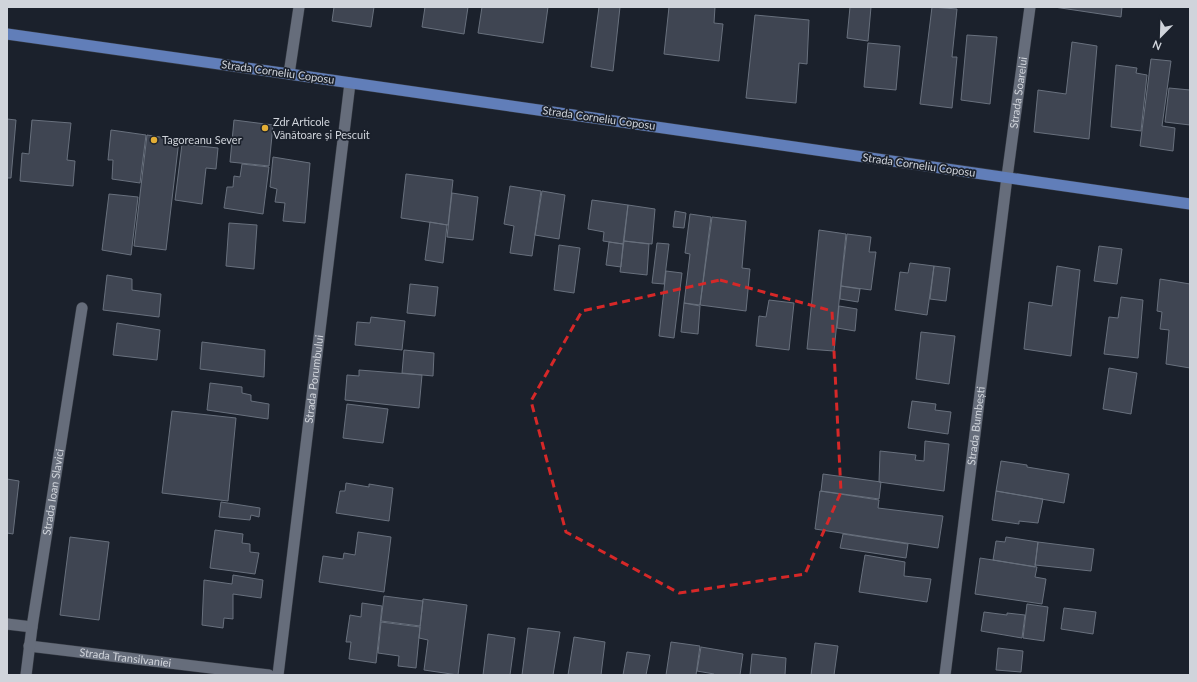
<svg xmlns="http://www.w3.org/2000/svg" width="1197" height="682" font-family="Lato,sans-serif">
<style>
.building{fill:#3f4552;stroke:#68707d}
.lines{fill:none;stroke-linecap:round;stroke-linejoin:round}
.minor-casing{stroke:#363b44;stroke-width:12}
.primary-casing{stroke:#363b44;stroke-width:12}
.minor{stroke:#666d7b;stroke-width:11}
.primary{stroke:#617eb9;stroke-width:11}
.marked{fill:none;stroke:#d62828;stroke-width:3;stroke-dasharray:8 5;stroke-linejoin:round}
.poi-dot{fill:#e3ae35;stroke:#1b212c;stroke-width:1.5}
.labels{text-anchor:middle;stroke-width:3.5;stroke-linejoin:round;paint-order:stroke}
.street-label{font-size:11px;fill:#d0d4db;stroke:#1b212c}
.poi-label{font-size:11px;fill:#d0d4db;stroke:#1b212c;text-anchor:start}
</style>
<rect width="100%" height="100%" fill="#1b212c"/>
<path class="building" d="M334,7H374L371,27L332,21Z
M425,7H468L464,34L422,27Z
M482,7H548L543,43L478,33Z
M599,7H620L613,71L591,67Z
M669,7H715L714,23L723,24L719,61L664,54Z
M850,7H871L868,41L847,38Z
M932,7L957,9L952,57H957L952,108L920,104Z
M1054,7H1122L1121,17Z
M755,15L809,20L807,64L799,63L796,103L746,98Z
M967,35L997,37L990,104L961,100Z
M1072,42L1097,46L1089,139L1034,132L1038,90L1066,94Z
M868,43L900,46L896,90L864,87Z
M1151,59L1171,61L1162,126L1175,128L1173,151L1140,146Z
M1116,65L1137,68L1136,73L1147,75L1141,131L1111,127Z
M1169,88L1190,90V125L1165,122Z
M7,119L16,120L11,178H7Z
M32,120L71,123L67,160L75,161L73,186L20,181L22,153L29,154Z
M234,120L273,125L269,166L230,162Z
M111,130L146,135L140,183L112,179L113,160H108Z
M147,135L179,140L166,250L134,246Z
M182,144L218,148L216,169L206,168L202,204L175,200Z
M273,157L310,163L305,223L283,221L285,203L275,202L277,189L270,187Z
M242,164L269,167L263,214L224,208L227,187H233L234,176L240,177Z
M406,174L453,180L448,225L401,218Z
M510,186L541,191L532,256L510,253L514,226L504,224Z
M542,191L565,195L559,239L535,235Z
M452,193L478,197L473,240L447,237Z
M109,194L138,197L131,255L102,250Z
M592,200L628,205L623,244L603,241L604,232L588,229Z
M628,205L655,209L652,244L624,241Z
M675,211L686,213L684,228L673,227Z
M690,214L711,217L700,305L684,303L690,254L685,253Z
M712,217L746,221L742,268L750,269L746,311L700,305Z
M430,222L447,225L443,263L425,260Z
M229,223L257,225L254,269L226,266Z
M819,230L846,234L834,351L807,349Z
M847,234L871,237L869,252H876L871,290L841,286Z
M624,241L649,244L647,275L620,272Z
M609,242L623,244L621,267L606,265Z
M657,243L669,244L664,284L652,283Z
M559,245L580,248L574,293L554,290Z
M1099,246L1122,249L1117,284L1094,281Z
M910,263L934,266L927,315L895,310L900,272L908,273Z
M934,266L950,268L946,301L930,299Z
M1057,266L1080,270L1071,356L1024,349L1029,302L1052,306Z
M666,271L682,273L674,338L659,336Z
M107,275L132,279V290L161,294L159,317L103,310Z
M1160,279L1190,284V368L1166,364L1169,330L1160,329L1162,312L1157,311Z
M410,284L438,287L435,316L407,313Z
M841,286L860,289L858,302L840,299Z
M1121,297L1143,300L1138,358L1104,354L1109,317L1118,318Z
M769,300L794,303L789,350L756,346L759,316L766,317Z
M684,303L700,306L698,334L681,332Z
M839,306L857,309L855,331L837,328Z
M371,317L405,321L402,350L355,345L357,322L370,323Z
M117,323L160,330L157,360L113,355Z
M921,332L955,336L949,384L916,379Z
M202,342L265,350L264,377L200,369Z
M404,350L434,353L433,376L402,373Z
M1109,368L1137,373L1131,414L1103,409Z
M359,370L422,375L419,408L345,400L347,375L359,376Z
M210,383L242,387V393L251,395V401L269,404L268,419L207,410Z
M912,401L936,404L935,410L951,412L948,434L908,428Z
M347,404L388,409L383,443L343,438Z
M172,411L236,418L228,501L162,493Z
M925,441L949,444L944,491L879,482L880,451L916,455L915,460L924,461Z
M1001,461L1027,465V467L1069,474L1064,503L996,491Z
M823,474L881,482L879,499L821,491Z
M7,479L19,481L13,534L7,533Z
M346,483L369,487V484L393,488L389,521L336,513L340,491H345Z
M820,491L879,500L878,508L943,516L938,548L815,529Z
M996,491L1043,499L1038,523L1019,521V524L992,520Z
M221,502L260,508L259,517L251,515L250,520L219,517Z
M215,530L243,534L242,543L250,544V552L259,553L255,574L210,568Z
M358,532L391,537L384,592L319,582L323,556L343,559L344,553L355,555Z
M843,534L908,544L906,558L840,548Z
M70,537L109,542L99,620L60,615Z
M1006,537L1038,542L1035,567L993,560L996,541L1005,542Z
M1038,542L1094,549L1091,571L1035,565Z
M865,555L905,562L904,576L931,579L927,602L859,592Z
M980,558L1037,567L1035,577L1046,579L1042,604L975,594Z
M233,575L263,580L261,598L233,594V619L224,618L223,628L202,625L204,580L232,584Z
M384,596L423,601L420,626L381,621Z
M423,599L467,605L458,675L424,670L428,640L419,638Z
M362,603L382,606L376,663L349,659L351,642H346L350,615L361,617Z
M1027,604L1048,607L1044,641L1023,638Z
M1064,608L1096,612L1093,634L1061,629Z
M984,612L1007,615V613L1025,615L1022,638L981,631Z
M381,622L420,627L416,668L398,666L399,656L378,653Z
M528,628L560,632L553,675H522Z
M488,634L515,638L510,675H483Z
M574,637L605,642L601,675H568Z
M671,642L700,646L696,675H666Z
M815,643L838,646L834,675H811Z
M701,647L743,654L740,675H714V674L697,671Z
M998,648L1023,651L1021,672L996,670Z
M627,652L650,655L646,675H623Z
M752,654L786,658L785,675H750Z"/>
<g class="lines">
<g class="minor-casing">
<g id="minor">
<path d="M289,74L299,7"/>
<path d="M7,624L32,627"/>
<path id="s1" d="M29,646L269,675"/>
<path id="s2" d="M26,675L32,627L82,308"/>
<path id="s3" d="M278,675L350,83"/>
<path id="s4" d="M945,675L1007,177L1030,7"/>
</g>
</g>
<g class="primary-casing">
<path id="primary" d="M7,34L289,74L1190,204"/>
</g>
<use href="#minor" class="minor"/>
<use href="#primary" class="primary"/>
</g>
<path class="marked" d="M720,280L832,311L841,492L805,574L679,593L566,532L531,401L582,311Z"/>
<g class="poi-dot">
<circle cx="265" cy="128" r="4"/>
<circle cx="154" cy="140" r="4"/>
</g>
<g class="labels">
<g class="street-label">
<text transform="translate(278 72) rotate(8)" y="4">Strada Corneliu Coposu</text>
<text dy="4" stroke="none"><textPath href="#s4" startOffset="587">Strada Soarelui</textPath></text>
<text transform="translate(599 118) rotate(8)" y="4">Strada Corneliu Coposu</text>
<text transform="translate(919 165) rotate(8)" y="4">Strada Corneliu Coposu</text>
<text dy="4" stroke="none"><textPath href="#s3" startOffset="298">Strada Porumbului</textPath></text>
<text dy="4" stroke="none"><textPath href="#s4" startOffset="251">Strada Bumbești</textPath></text>
<text dy="4" stroke="none"><textPath href="#s2" startOffset="185">Strada Ioan Slavici</textPath></text>
<text dy="4" stroke="none"><textPath href="#s1" startOffset="97">Strada Transilvaniei</textPath></text>
</g>
<g class="poi-label">
<text x="273" y="126">Zdr Articole<tspan x="273" dy="13">Vânătoare și Pescuit</tspan></text>
<text x="162" y="144">Tagoreanu Sever</text>
</g>
</g>
<rect width="1197" height="682" fill="none" stroke="#d0d4db" stroke-width="16"/>
<g transform="translate(1161 36) rotate(203)" stroke="#1b212c" stroke-width="3" paint-order="stroke">
<path d="M0-3L7 15L0 10L-7 15Z" fill="#d0d4db"/>
<text y="-6" font-size="11" font-weight="bold" text-anchor="middle" fill="#d0d4db">N</text>
</g>
</svg>
